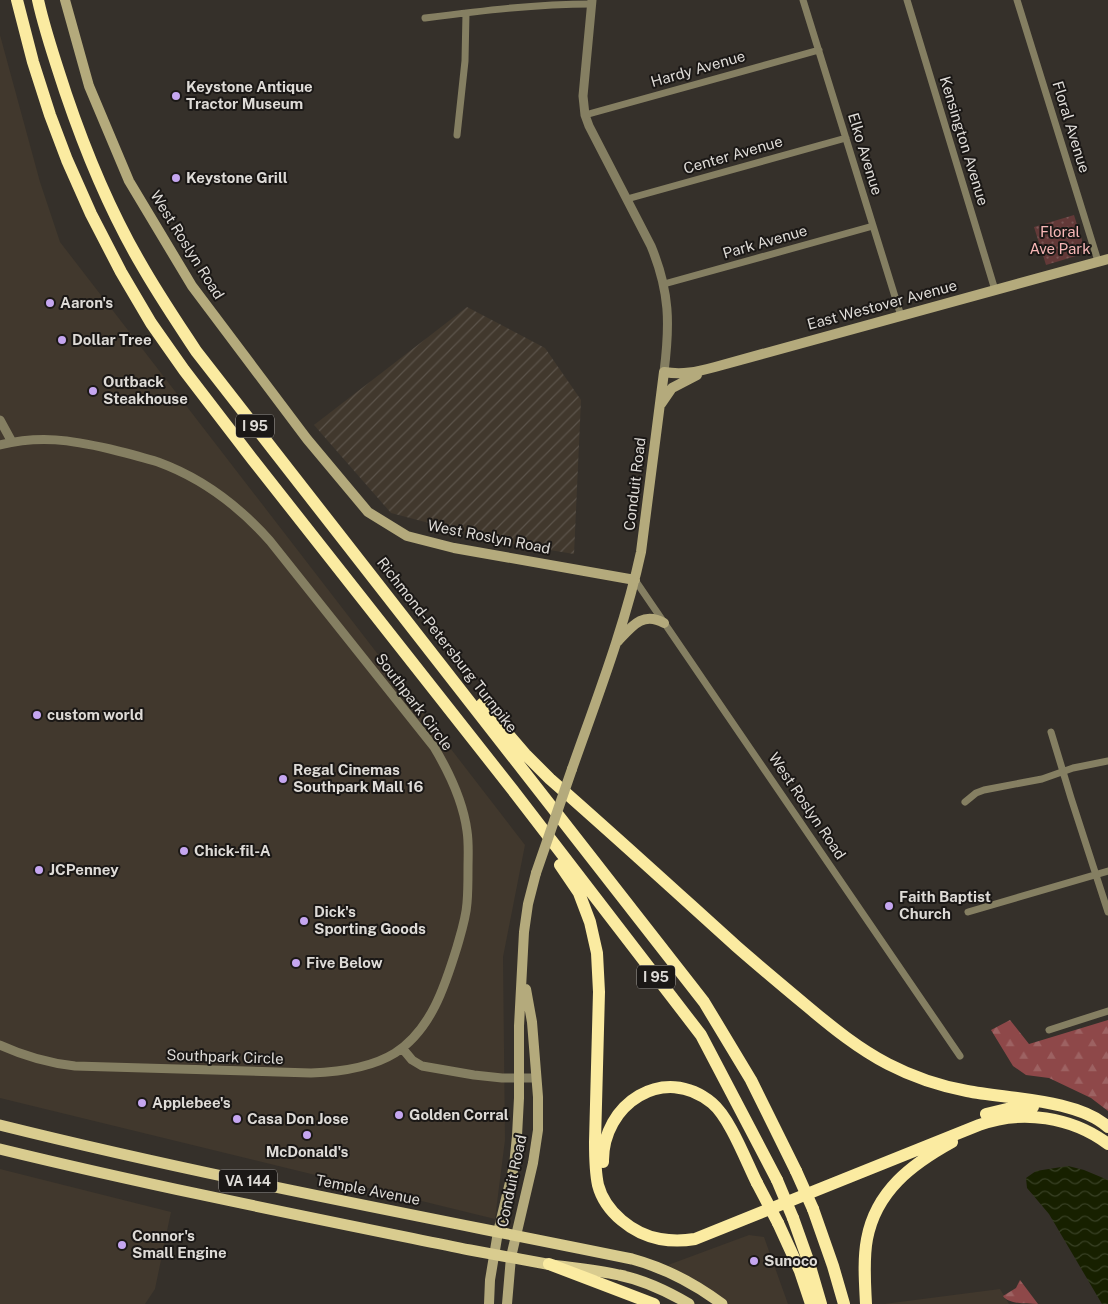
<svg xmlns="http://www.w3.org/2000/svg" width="1108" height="1304" font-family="'Public Sans',sans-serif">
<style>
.built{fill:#41382d}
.industrial{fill:url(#industrial-furrows)}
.forest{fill:url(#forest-firs)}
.park{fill:url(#park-dots)}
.water{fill:url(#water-waves)}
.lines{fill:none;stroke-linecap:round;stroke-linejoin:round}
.minor{stroke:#857f62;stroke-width:7}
.tertiary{stroke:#857f62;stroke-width:9}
.secondary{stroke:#b4aa7c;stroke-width:10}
.primary{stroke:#d9cc8f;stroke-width:11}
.motorway{stroke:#fbeba1;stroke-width:12}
.secondary-bridge{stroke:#b4aa7c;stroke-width:10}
.motorway-bridge{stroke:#fbeba1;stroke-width:12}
.poi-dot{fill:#c5a6f0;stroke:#1b1816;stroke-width:2}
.labels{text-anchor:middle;stroke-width:4;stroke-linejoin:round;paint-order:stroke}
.shield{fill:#1b1816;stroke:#a4a09d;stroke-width:1}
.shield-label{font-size:14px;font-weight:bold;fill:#dedbd7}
.street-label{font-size:15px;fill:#dedbd7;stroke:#1b1816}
.poi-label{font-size:15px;font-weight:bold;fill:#dedbd7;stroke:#1b1816;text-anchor:start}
.park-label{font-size:15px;fill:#f7b7b6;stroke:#1b1816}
</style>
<defs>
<pattern id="industrial-furrows" width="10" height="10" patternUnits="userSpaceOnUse" patternTransform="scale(1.25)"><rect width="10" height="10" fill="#41382d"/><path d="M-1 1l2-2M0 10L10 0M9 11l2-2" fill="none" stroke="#5c544b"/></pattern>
<pattern id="forest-firs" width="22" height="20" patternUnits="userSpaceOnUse" patternTransform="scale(1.25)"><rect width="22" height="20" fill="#8e4849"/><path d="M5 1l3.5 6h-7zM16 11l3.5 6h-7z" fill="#9d6262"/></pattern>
<pattern id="park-dots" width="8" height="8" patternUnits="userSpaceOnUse" patternTransform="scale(1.25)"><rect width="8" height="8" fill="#633938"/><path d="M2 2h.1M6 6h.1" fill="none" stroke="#795554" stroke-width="1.8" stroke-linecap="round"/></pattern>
<pattern id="water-waves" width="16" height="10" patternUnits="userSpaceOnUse" patternTransform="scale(1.25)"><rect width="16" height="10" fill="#172000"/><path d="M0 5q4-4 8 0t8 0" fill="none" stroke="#384024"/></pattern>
</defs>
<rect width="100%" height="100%" fill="#35302a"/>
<path class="built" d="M0,35L40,182L60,242L525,845L503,957L505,1140L495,1219L0,1098Z
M0,1169L171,1212L155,1289L145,1304H0Z
M749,1235L764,1237L788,1304H729L715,1293L668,1265Z
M1000,1289L1009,1304H884Z"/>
<path class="industrial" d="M467,307L545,348L581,400L574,554L501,542L391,513L314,425Z"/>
<path class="forest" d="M1010,1020L1029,1044L1108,1020V1111L1091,1098L1049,1078L1026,1075L1013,1066L991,1030Z
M1020,1280L1038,1304C1027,1304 1008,1304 1003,1296L1016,1288Z"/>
<path class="park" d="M1074,215L1086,253L1046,265L1034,227Z"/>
<path class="water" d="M1068,1166L1084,1170L1108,1180V1304H1102L1049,1214L1027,1188L1026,1178L1036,1171Z"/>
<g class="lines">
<path class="minor" d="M803,0L901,316
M907,0L995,290
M1017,0L1098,261
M425,18C480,11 536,4 592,4
M585,115L819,50
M457,135L465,61L466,13
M627,199L846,138
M664,284L873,226
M635,580L960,1056
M1051,732L1071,798L1108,912
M965,802L976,793L984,790L1042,779L1073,768L1108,761
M968,912L1108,871
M1049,1030L1108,1011"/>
<path class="tertiary" d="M592,0L583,96L585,115L589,126L651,246C670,292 670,324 664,372
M0,420L12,442
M0,445C40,435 71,440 110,449C126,453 142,457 158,462C202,478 239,506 270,541L434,747C449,772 463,801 467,831C469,844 468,856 468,869C468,880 468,892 467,903C466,918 461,933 457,947C445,986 431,1030 395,1053C371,1068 338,1072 311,1073L75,1066C49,1063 24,1056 0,1045
M402,1048L412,1060L422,1066L474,1075L502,1078H536"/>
<path class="secondary" d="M65,0L89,86L129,181L192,286L307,439L368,512L407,536L454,548L635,580
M661,404L672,388L697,375
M618,641C632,626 643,611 664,623
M572,769C597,698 625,626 641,552L664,372C683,375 696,372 715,367L1108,259
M489,1304L490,1280L498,1232L514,1166L517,1136L519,1098V1026L524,932L528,904L536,873
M507,1304L511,1257L533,1163L538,1130V1097L532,1022L526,989"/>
<path class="primary" d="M0,1125C209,1177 421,1216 632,1259C665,1268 694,1283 722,1304
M0,1149C156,1187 313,1218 470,1250C497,1255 524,1260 552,1265C574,1268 597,1270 619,1275C644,1280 667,1291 689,1304"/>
<path class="motorway" d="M17,0L33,62L50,115L67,160L91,214L121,272L151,323L184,370L253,460L512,789L701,1035L777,1180
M38,0C45,32 56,63 66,94C86,153 110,211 141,264C158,294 177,322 196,351L704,1002L751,1080L796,1171
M482,704L525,754L550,779C613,834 674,890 736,946C760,967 784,987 808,1007C833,1028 859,1049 888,1064C913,1077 940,1086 967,1091C1007,1099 1077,1099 1108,1127
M560,865L579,893L590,922L597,953L599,992L595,1142C595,1156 595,1171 598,1185C605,1212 633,1234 660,1239C671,1241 683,1241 695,1239L979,1125C1022,1109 1072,1117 1108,1144
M986,1114L1011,1108L1033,1107
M603,1162C602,1104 664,1063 712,1103C730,1118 746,1161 757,1183
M813,1209L833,1266L844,1304
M793,1218L809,1263L821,1304
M778,1223L800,1271L811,1304
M549,1264L654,1304
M866,1304C865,1283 863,1260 867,1239C876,1191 912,1164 952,1142"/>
<path class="secondary-bridge" d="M536,873L572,769"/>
<path class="motorway-bridge" d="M796,1171L813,1209
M777,1180L793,1218
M757,1183L778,1223"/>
</g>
<g class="poi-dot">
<circle cx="176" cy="96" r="5"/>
<circle cx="176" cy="178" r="5"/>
<circle cx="50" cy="303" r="5"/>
<circle cx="62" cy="340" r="5"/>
<circle cx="93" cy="391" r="5"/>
<circle cx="37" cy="715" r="5"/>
<circle cx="283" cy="779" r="5"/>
<circle cx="184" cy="851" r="5"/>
<circle cx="39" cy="870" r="5"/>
<circle cx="889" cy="906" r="5"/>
<circle cx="304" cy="921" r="5"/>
<circle cx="296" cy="963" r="5"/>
<circle cx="142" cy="1103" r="5"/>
<circle cx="399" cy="1115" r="5"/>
<circle cx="237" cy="1119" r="5"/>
<circle cx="307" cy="1135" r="5"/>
<circle cx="122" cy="1245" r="5"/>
<circle cx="754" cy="1261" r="5"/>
</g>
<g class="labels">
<g class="shield">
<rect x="236" y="414.5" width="38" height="23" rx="4"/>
<rect x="637" y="965.5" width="38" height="23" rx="4"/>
<rect x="219" y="1169.5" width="58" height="23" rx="4"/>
</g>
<g class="shield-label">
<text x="255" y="431">I 95</text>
<text x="656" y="982">I 95</text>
<text x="248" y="1186">VA 144</text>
</g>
<g class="street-label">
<text transform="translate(698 69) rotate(-16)" y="5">Hardy Avenue</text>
<text transform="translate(1071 127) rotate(73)" y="5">Floral Avenue</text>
<text transform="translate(964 141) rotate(73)" y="5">Kensington Avenue</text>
<text transform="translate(865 154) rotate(73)" y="5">Elko Avenue</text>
<text transform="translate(733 155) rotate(-16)" y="5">Center Avenue</text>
<text transform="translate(765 242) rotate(-16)" y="5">Park Avenue</text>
<text transform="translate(187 245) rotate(58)" y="5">West Roslyn Road</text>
<text transform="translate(882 305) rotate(-15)" y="5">East Westover Avenue</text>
<text transform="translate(635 484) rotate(-83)" y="5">Conduit Road</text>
<text transform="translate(489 537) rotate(11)" y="5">West Roslyn Road</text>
<text transform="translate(447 645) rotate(52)" y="5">Richmond-Petersburg Turnpike</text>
<text transform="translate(414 702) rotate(53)" y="5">Southpark Circle</text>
<text transform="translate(807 806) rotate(56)" y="5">West Roslyn Road</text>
<text transform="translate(225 1057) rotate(2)" y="5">Southpark Circle</text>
<text transform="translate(512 1181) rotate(-78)" y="5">Conduit Road</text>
<text transform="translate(368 1190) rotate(11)" y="5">Temple Avenue</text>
</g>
<g class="poi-label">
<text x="186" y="92">Keystone Antique<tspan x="186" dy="17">Tractor Museum</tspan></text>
<text x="186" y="183">Keystone Grill</text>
<text x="60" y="308">Aaron's</text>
<text x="72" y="345">Dollar Tree</text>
<text x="103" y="387">Outback<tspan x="103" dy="17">Steakhouse</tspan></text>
<text x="47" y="720">custom world</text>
<text x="293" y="775">Regal Cinemas<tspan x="293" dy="17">Southpark Mall 16</tspan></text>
<text x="194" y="856">Chick-fil-A</text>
<text x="49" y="875">JCPenney</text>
<text x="899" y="902">Faith Baptist<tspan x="899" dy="17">Church</tspan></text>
<text x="314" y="917">Dick's<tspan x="314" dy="17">Sporting Goods</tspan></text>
<text x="306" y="968">Five Below</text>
<text x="152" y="1108">Applebee's</text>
<text x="409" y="1120">Golden Corral</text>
<text x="247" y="1124">Casa Don Jose</text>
<text x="307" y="1157" text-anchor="middle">McDonald's</text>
<text x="132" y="1241">Connor's<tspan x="132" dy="17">Small Engine</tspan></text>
<text x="764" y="1266">Sunoco</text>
</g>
<g class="park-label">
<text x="1060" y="237">Floral<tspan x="1060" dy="17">Ave Park</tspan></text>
</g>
</g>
</svg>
